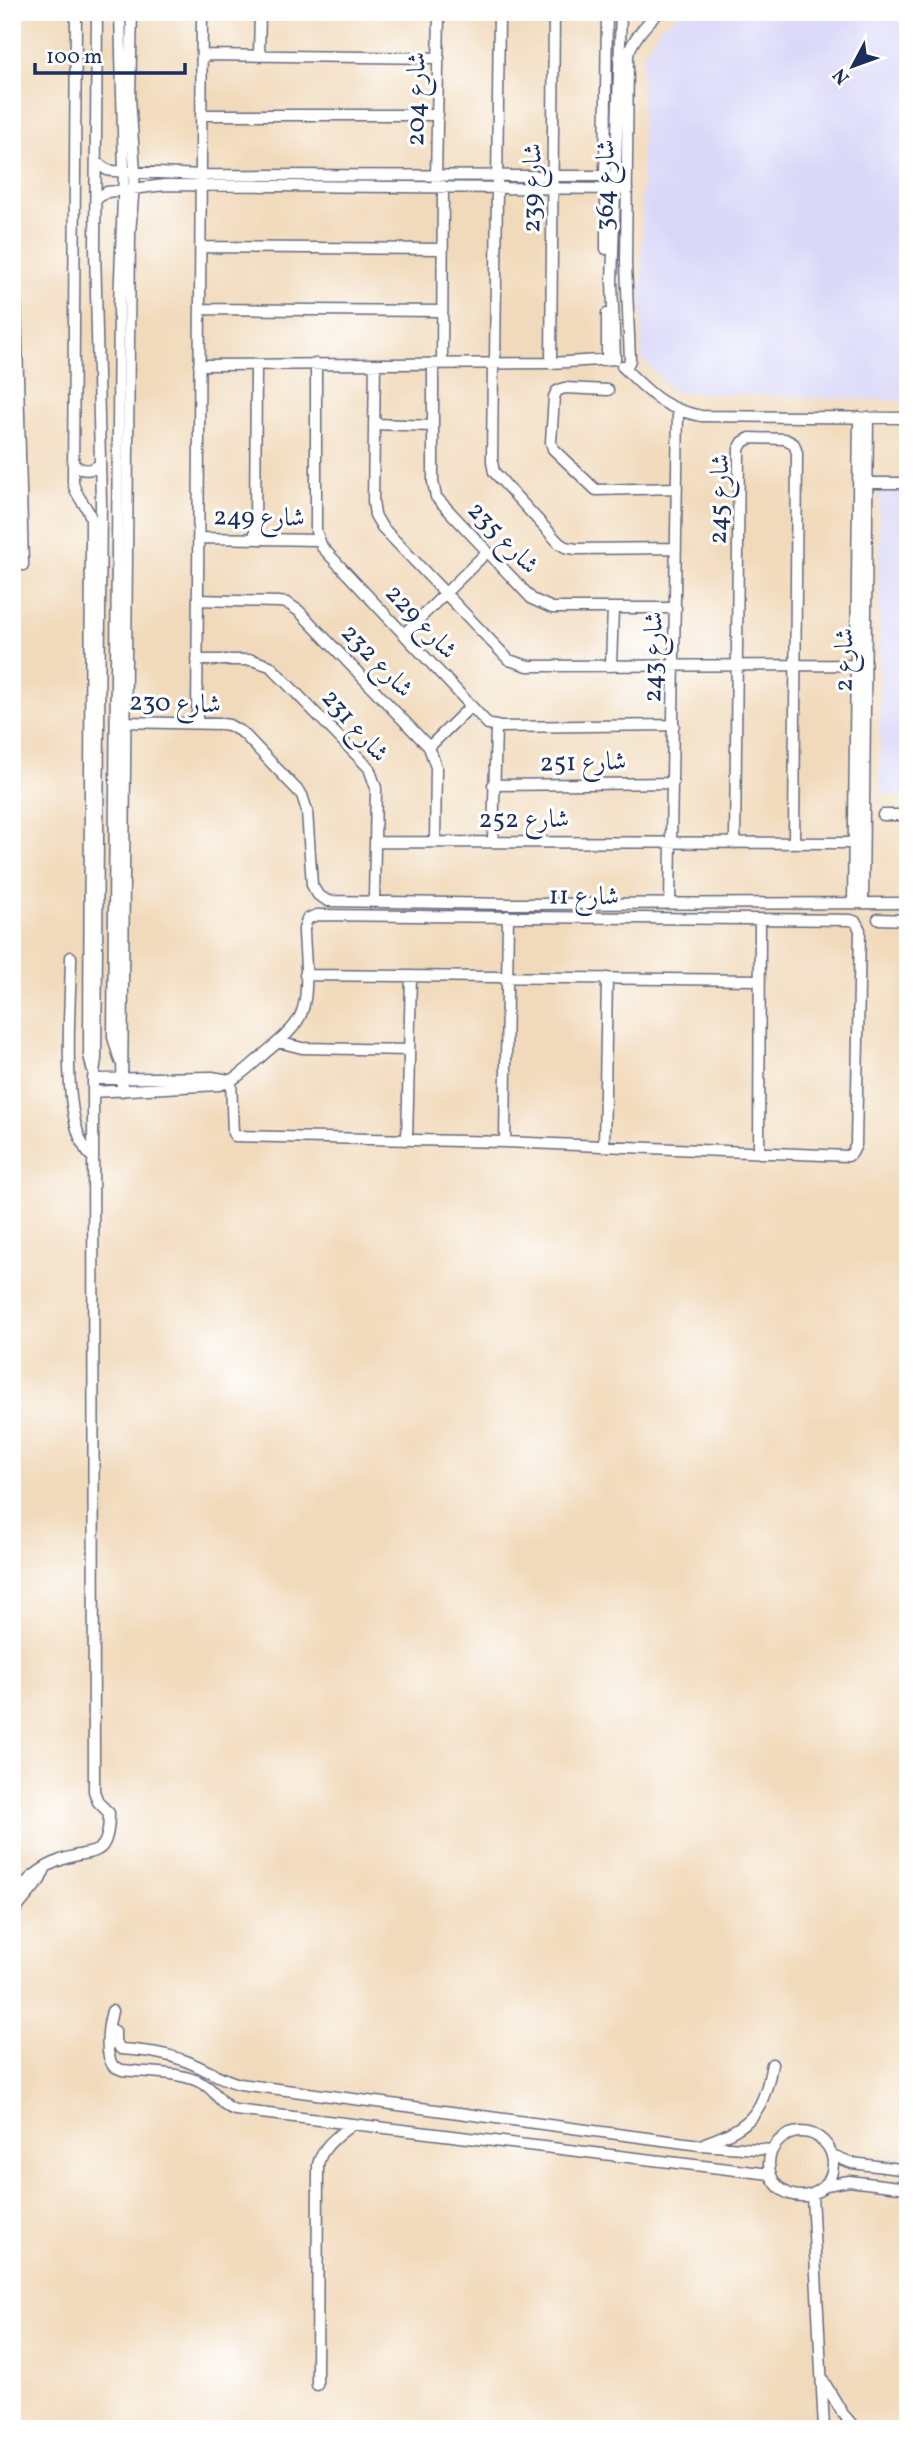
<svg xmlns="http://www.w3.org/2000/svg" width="920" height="2441" font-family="Vollkorn,Amiri,serif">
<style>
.built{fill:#d9d7f8}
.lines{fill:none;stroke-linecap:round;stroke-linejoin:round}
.minor-casing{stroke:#666b7f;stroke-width:13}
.minor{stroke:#fff;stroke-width:10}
.labels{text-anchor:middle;stroke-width:6;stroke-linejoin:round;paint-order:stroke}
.street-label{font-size:26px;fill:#1b2f5e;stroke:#fff}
</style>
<rect width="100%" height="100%" fill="#fff"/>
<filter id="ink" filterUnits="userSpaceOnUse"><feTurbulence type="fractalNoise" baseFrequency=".0143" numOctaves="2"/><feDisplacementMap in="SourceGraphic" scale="14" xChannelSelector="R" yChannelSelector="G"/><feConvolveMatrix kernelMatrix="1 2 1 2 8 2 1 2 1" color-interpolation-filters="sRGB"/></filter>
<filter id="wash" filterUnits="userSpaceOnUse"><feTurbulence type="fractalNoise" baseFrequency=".00686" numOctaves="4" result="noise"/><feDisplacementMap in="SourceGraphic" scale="28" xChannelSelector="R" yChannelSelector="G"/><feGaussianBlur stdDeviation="1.57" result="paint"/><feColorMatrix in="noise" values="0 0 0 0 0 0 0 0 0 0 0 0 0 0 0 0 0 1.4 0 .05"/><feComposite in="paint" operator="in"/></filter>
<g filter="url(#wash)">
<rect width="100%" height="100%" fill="#f1dabb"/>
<path class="built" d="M683,12H908V401L673,392L642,359V57L661,26Z
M879,486L908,487V795L880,794Z"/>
</g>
<g filter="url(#ink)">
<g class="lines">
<g class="minor-casing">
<path id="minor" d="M76,12L73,482C75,497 87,504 91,518L89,1055L92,1068
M120,12L124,172L119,304L113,1037L120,1061
M202,55L439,58
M259,56L260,12
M201,115H438
M96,162L107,170L114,171L201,175L627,176
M605,176L607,12
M436,179L439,12
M606,189V249
M96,199L107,192L165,185L627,189
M200,247L442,249
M12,289L16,303L23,565
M200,309L442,311
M607,314V360
M615,359L612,282L621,12
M551,363L554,12
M316,364V531L322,547L488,724L501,727L674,725
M375,364L373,501L375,515L382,527L509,660L528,666L856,665
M433,364V482L436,497L532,599L552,608H676
M442,364L443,186
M493,364L492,462L494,472L559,543L565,547L576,549L676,548
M495,364L499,12
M199,365L551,363L615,359
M622,366C650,393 662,408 701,416L908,418
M626,369L630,360L626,264L628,54C634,37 646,24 659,12
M608,390L564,388L557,391L554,397L551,442L553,449L596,490L677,488
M374,424L433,426
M73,464C82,471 91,472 100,464
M867,483H908
M198,538L318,540
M255,538L256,365
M198,600L279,602L287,603L299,611L429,747L436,767L435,841
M404,634L487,552
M197,660H252L270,666L369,768L376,788L374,901
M611,666L613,608
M120,722L222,724L229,725L243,733L302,795L307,811L312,885L318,895L328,901L509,904L908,903
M197,723L202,12
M429,747L471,706
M493,785L673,783
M883,815H908
M493,840L496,727
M376,842L853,843
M735,843L739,449L743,442L750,438L785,439L794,444L797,453L794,842
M670,903L678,411
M853,903L859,417
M863,903L868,417
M878,919L908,920
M71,957C71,1003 58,1129 93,1158
M305,975L759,980
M278,1042L302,1048L409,1050
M93,1079L212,1077L229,1080
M122,1091L130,233L135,172L130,97L132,12
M93,1092L219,1085C237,1080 249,1067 263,1055C275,1044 290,1034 298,1020C312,999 304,953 304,929L307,919L317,915L851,920L856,922L860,930L856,1145L852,1153L848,1156L505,1142L235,1136L233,1133L231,1080
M407,1140L411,976
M505,1142L508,916
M604,1147L607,978
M759,1153L760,920
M12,1897C26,1882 37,1870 56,1862C90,1846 109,1865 109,1813L98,1802L94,1791L93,1079L96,1059L101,503L95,248L97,12
M12,1914L40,1880L46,1867
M112,2011C108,2025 104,2053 113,2066L122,2070C148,2073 183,2071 205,2085C217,2092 221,2106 235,2110L770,2174
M115,2031V2042L121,2049C143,2051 162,2052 183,2060C203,2067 219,2079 240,2084L700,2145L772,2150
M769 2164a32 32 0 1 1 64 0a32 32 0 1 1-64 0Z
M705,2143C752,2127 763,2112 772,2064
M832,2155L852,2163L908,2170
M826,2185L849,2181L908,2188
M812,2195L824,2429
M824,2382L843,2414L856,2429
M317,2385L318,2165C321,2147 338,2136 351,2125"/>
</g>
<use href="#minor" class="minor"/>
</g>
</g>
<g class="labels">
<g class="street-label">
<text transform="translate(415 99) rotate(-89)" y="9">شارع 204</text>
<text transform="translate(604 185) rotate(-89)" y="9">شارع 364</text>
<text transform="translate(531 188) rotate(-89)" y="9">شارع 239</text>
<text transform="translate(718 499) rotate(-88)" y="9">شارع 245</text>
<text transform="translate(259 516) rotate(1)" y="9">شارع 249</text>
<text transform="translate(504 537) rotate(46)" y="9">شارع 235</text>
<text transform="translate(422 621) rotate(47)" y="9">شارع 229</text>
<text transform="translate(652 657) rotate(-89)" y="9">شارع 243</text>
<text transform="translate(378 660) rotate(46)" y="9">شارع 232</text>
<text transform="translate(843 660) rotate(-89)" y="9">شارع 2</text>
<text transform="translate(175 702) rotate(2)" y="9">شارع 230</text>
<text transform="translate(356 725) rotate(49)" y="9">شارع 231</text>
<text transform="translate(583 761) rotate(-1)" y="9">شارع 251</text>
<text x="524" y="827">شارع 252</text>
<text transform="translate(584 895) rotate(1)" y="9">شارع 11</text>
</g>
</g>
<rect width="920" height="2441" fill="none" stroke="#fff" stroke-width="42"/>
<g transform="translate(853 66) rotate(229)" stroke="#ffffff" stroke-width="5" paint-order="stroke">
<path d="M0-5L12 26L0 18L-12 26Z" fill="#1b2f5e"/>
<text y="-10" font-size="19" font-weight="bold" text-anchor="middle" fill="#1b2f5e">N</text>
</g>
<path d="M35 63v10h150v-10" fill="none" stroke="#1b2f5e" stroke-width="3.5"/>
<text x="46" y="63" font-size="21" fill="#1b2f5e" stroke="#ffffff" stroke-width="5" paint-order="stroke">100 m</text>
</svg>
